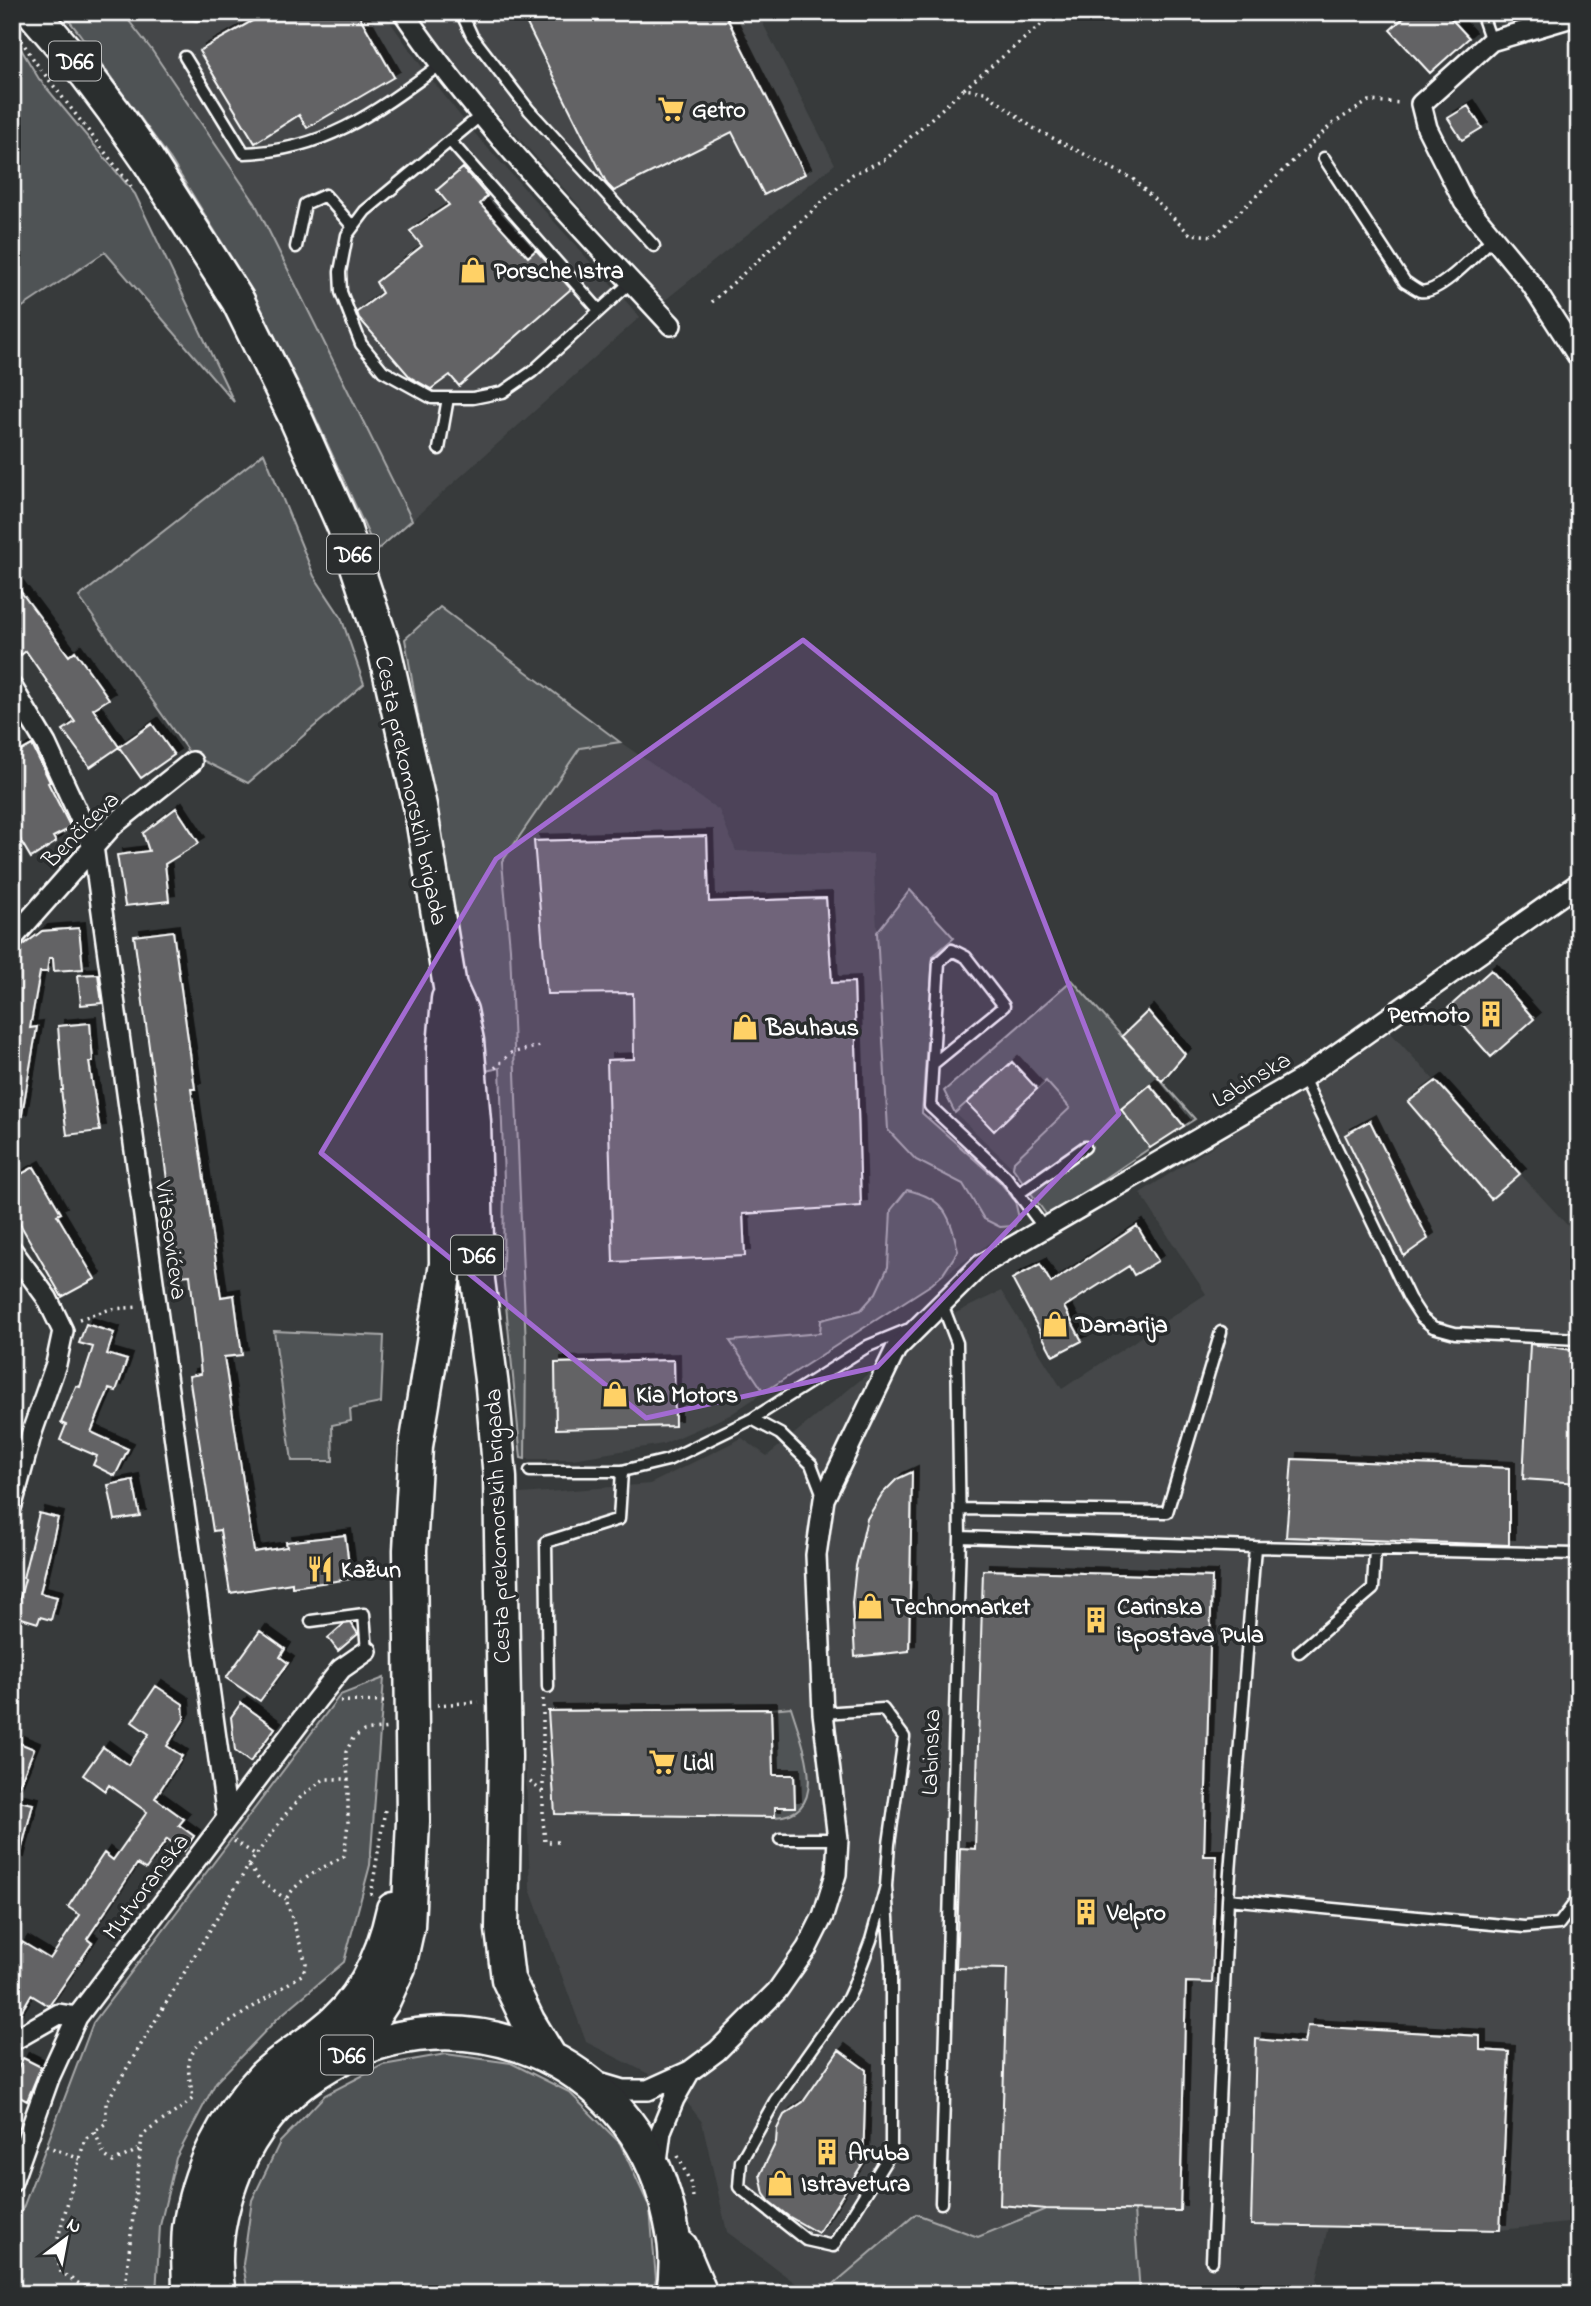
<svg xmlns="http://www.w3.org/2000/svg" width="1591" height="2306" font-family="'Indie Flower',sans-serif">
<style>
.built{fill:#444748}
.green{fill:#505354;stroke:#a8a9aa;stroke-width:2}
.building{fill:#636465;stroke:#fff;stroke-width:2;filter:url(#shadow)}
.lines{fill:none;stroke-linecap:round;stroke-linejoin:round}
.service-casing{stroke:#fff;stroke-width:15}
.minor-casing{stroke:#fff;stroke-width:24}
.primary-casing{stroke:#fff;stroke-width:37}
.path{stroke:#fff;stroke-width:3.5;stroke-dasharray:2 5;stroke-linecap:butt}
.service{stroke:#2a2d2e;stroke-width:10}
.minor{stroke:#2a2d2e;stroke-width:19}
.primary{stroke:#2a2d2e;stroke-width:32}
.marked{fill:#a36bd2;fill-opacity:0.2;stroke:#a36bd2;stroke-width:5;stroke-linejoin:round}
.labels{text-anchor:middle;stroke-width:7;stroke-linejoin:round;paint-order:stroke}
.shield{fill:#2a2d2e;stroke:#bfc0c0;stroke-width:2}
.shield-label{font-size:23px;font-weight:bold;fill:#fff}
.poi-label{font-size:24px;font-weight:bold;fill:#fff;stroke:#2a2d2e;text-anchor:start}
.street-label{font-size:24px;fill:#fff;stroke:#2a2d2e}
</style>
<defs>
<filter id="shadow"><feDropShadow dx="6" dy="-6" stdDeviation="0" flood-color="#0009"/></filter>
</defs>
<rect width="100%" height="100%" fill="#373a3b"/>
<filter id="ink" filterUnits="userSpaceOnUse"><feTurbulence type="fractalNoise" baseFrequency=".0143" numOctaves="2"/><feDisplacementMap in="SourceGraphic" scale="14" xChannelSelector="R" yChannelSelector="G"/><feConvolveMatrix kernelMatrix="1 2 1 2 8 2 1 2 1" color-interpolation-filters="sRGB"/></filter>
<g filter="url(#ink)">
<path class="built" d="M122,12H383L425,71L469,127L640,317L412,520L255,203L151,49Z
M419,12H757L835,164L664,301L446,56Z
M620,742L719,810L736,851L873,854L888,1130L916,1160L963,1184L984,1219L1000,1227L1014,1226L932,1284L943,1274L891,1211L888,1267L876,1294L861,1310L821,1320V1333L731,1341L764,1392L730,1415L663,1444L573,1459H525L526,1347L510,948L502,862L580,748Z
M1390,1032L1579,1238V2195L1568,2223L1500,2230L1328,2226L1314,2294H1140L1133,2210L1046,2209L978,2237L916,2214L822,2294H810L727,2232L702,2122L676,2088L586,2042L530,1889L523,1695L507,1495L650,1484L742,1438L767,1456L886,1359L933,1324L1001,1291L1062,1389L1206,1294L1140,1193Z
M1012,1062L1036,1089L1046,1080L1070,1109L1014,1161L1013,1168L955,1113Z"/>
<path class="green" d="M62,12H122L151,49L255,203L412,520L376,551L311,408L250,288L171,160L79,33Z
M12,34L39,79L135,194L234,402L105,252L12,314Z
M264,453L314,576L341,617L364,684L248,783L190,754L79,597Z
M440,607L620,742L580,748L502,862L510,948L526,1347L525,1459L521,1458L503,1275L504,1181L500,1068L485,1071L467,1001L405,639Z
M910,890L954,938L933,956L922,1113L999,1181L1015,1201L1019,1218L1014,1226L1000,1227L984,1219L963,1184L916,1160L888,1130L877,932Z
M1072,980L1195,1119L1184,1126L1150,1085L1121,1109L1150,1148L1048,1217L1013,1168L1014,1161L1070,1108L1046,1081L1037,1089L1012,1062L955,1113L944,1091Z
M907,1190C945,1198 950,1216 958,1251L943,1274L932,1284L764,1392L730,1341L820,1333L821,1320L861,1310L876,1293L888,1267L891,1210Z
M274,1331L384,1336L381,1403L350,1409L351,1421L332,1425L333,1461H292Z
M384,1678L370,1865L344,1962L279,2017L216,2082L176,2158L160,2226L156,2294H12V2237L93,2023L340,1695Z
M791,1707C801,1740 833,1815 775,1817L771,1709Z
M446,2054L511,2063L569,2092L620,2143L650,2208L656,2279L653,2294H248L243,2264L252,2200L280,2142L325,2095L383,2065Z
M1046,2209L1134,2210L1140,2294H822L916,2214L978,2237Z"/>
<path class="building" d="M268,12H357L394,77L307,128L299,115L255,143L199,51Z
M521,12H724L805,174L764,195L732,132L614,191L607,184Z
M1410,12H1445L1469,38L1430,73L1390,30Z
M1468,106L1482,128L1462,140L1448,118Z
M463,168L487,196L480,204L528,257L536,250L571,289L459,386L450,375L431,389L410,377L359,318L357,312L382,293L376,282L422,246L410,231L449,205L437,190Z
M12,580L69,656L75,651L109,699L93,709L119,747L90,767L63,730L75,722L26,651L21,655L12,644Z
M152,724L174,755L141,778L119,747Z
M32,745L50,782L48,783L71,828L53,837L56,842L31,858L12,826V756Z
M176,808L199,843L165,864L169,901L125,906L117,855L149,851L143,833Z
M707,836L709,902L826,898L832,983L854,982L861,1206L743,1214L745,1256L613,1262L607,1060L634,1059L633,993L547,994L534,841Z
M79,928L83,969L54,971L53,958H49L47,972H40L30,1028L37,1027L21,1120L12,1119V951L17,950L42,931Z
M173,931L195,1089H191L221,1297L234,1295L242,1355L224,1357L254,1552L287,1547L286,1542L345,1535L351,1579L292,1587V1583L230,1593L220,1530L213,1531L189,1376L201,1374L190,1275L180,1276L134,936Z
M1491,970L1534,1019L1491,1057L1448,1008Z
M98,974L102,1003L81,1005L78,975Z
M1148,1011L1185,1054L1162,1081L1122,1036Z
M90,1023L93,1062H89L100,1131L67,1135L61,1090H63L58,1026Z
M1012,1062L1037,1089L994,1131L967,1103Z
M1436,1081L1520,1174L1491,1199L1408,1102Z
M1150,1085L1184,1126L1150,1148L1121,1109Z
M1370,1121L1428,1239L1404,1256L1345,1135Z
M34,1167L61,1213L57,1215L95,1279L62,1297L12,1210V1179Z
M1137,1226L1158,1261L1134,1275L1129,1266L1064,1307L1082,1341L1053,1356L1012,1279L1040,1264L1051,1283Z
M86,1324L114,1333L107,1354L127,1360L116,1391L109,1389L91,1432L128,1449L115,1476L93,1465L97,1456L60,1440L66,1425L61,1423L76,1386L80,1387L93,1347L79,1343Z
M1530,1344L1579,1351V1483L1523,1479Z
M674,1360L675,1426L556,1429L555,1363Z
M1292,1459L1509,1468V1545L1286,1537Z
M912,1472L909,1651L855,1657L852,1603L856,1566L867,1519L882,1494L897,1479Z
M133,1480L140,1516L115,1520L108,1485Z
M39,1513L58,1518L40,1593L57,1597L51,1620L40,1617L38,1623L15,1616L25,1579L23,1578Z
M983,1570L1212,1577L1204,1856H1216L1212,1983L1186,1982L1180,2211L1046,2209L1000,2205L1007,1969L956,1968L960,1848L975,1849Z
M351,1623L358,1634L338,1651L328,1638L344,1624Z
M260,1631L285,1649L280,1657L288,1663L260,1701L226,1678Z
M156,1686L183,1704L184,1719L167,1746L182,1756L155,1798L184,1819L179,1825L194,1836L184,1851L167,1839L146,1869L137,1864L87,1939L92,1943L49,2006L31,1995L12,2027V1957L22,1942L50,1959L80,1915L68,1907L104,1853L113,1860L147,1812L109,1785L105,1791L83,1775L103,1747L128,1765L149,1734L132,1722Z
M241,1703L275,1728L250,1762L235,1751L231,1717Z
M771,1709L773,1775H794L795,1807H775V1817L555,1814L548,1711Z
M12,1740L34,1749L13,1800L33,1804L18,1863L12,1862Z
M1307,2026L1480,2036V2050L1509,2052L1500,2230L1251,2225L1256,2039L1304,2044Z
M839,2050L866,2070L863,2163L818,2233L788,2216L770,2202L764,2194L760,2175L776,2142L777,2129L784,2115L803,2102Z
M23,2058L41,2067L27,2101L12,2093V2079Z"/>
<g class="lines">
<g class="service-casing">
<path id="service" d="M181,12L197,14L203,12
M461,12L472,36L529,110L654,246
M1481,12L1491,41
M185,57L244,153C325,151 377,111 440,65
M480,116L365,211L347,235L340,272L341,292L361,344L383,371L432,398H473L503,392L532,372L631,282
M450,141L599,310
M1324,158L1405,282C1409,284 1415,289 1420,291C1438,296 1480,250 1493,238
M296,247L305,204L325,195L353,227
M439,449L448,398
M933,1064L1004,1006L966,957L952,950L939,962L930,1106L1006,1177L1044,1228
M1303,1078L1409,1298L1422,1318L1433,1327L1455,1333L1579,1339
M1018,1194L1085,1147
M752,1419L780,1434L811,1464L824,1498
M530,1471H622L668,1460L752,1419L868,1346L907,1330
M960,1509L1167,1512L1221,1332
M960,1537L1255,1547L1228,1899L1212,2261
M1255,1547L1577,1554L1579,1556
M311,1621L364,1614L367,1651
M1299,1652L1373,1589L1375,1549
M548,1687L546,1542L619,1519L622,1471
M823,1713L883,1709L904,1737L889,1844L886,1886L891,1964V2152L833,2246L806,2240L739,2187L741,2161L775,2101L848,1998L854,1985L871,1940L886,1886
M780,1839H838
M1228,1899L1524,1927L1559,1924L1579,1897
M941,2203L960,1537L957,1343L942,1304"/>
</g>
<g class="minor-casing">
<path id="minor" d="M403,12C481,126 578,224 671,325
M1579,15L1491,41L1421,104L1427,128L1464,202L1532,285L1579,358
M12,687L46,744L93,846L227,1818
M12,939L113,825L192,762
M12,1250L47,1298L63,1331L56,1364L32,1432L12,1505
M12,2041L59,2014L77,2017
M596,2082L623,2090H648L690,2071L717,2051L777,1991L807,1948L823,1916L836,1874L838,1839L823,1713L816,1555L824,1499L896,1349L981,1265L1303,1078L1579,883
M656,2169L661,2131L674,2099L690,2071
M12,2182L49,2078L77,2017L315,1702L341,1669L367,1651"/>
</g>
<g class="primary-casing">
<path id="primary" d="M33,12L86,74L113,110L148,160L238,301L296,419L344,527L384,648L420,806L450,987L461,1011L467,1041L474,1122L478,1280L492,1387L500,1478L505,1757L502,1929L508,1979L528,2021L550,2057
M335,2060L364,2031L383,2002L399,1967L408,1926L413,1821L410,1550L416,1446L446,1264L444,1048L448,999
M681,2247L701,2294
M189,2294C189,2273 187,2250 189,2229C197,2172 223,2119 263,2077C280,2060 303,2047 322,2032C362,2002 383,1956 393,1909
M219,2294C211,2252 220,2208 236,2169C252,2130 281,2096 316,2073C443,1987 620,2046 664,2195C674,2229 679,2258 673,2294"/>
</g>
<path class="path" d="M21,40L36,63L134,190
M964,89L1056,12
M712,302L853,174L886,159L964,89L985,92L1033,128L1133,179L1190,234L1214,236L1332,124L1369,101L1402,103
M495,1068L511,1053L540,1046
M79,1319L111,1309L139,1307
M543,1699V1820L545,1842H561
M340,1701L388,1702
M437,1705L479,1702
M530,1782L543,1792
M234,1841L256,1855
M249,1866L260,1881L286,1899
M371,1895L385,1810
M95,2132L104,2155L113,2162L140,2149
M46,2146L80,2159
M678,2156L690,2182L693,2197
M97,2294L61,2273L55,2249L85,2139L106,2123V2103L249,1865L284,1816L300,1798L324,1779H348
M116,2294L125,2288L142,2136C158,2122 177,2113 193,2098C189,2072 182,2060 203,2040L303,1974L306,1963L286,1899C299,1878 323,1868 344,1856L348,1823V1779L346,1752L353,1738L364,1731L389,1728"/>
<use href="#service" class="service"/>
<use href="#minor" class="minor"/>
<use href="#primary" class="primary"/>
</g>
</g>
<path class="marked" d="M803,640L995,795L1119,1114L877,1367L646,1418L321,1153L496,859Z"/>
<defs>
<g id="supermarket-bare" transform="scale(2.1)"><path d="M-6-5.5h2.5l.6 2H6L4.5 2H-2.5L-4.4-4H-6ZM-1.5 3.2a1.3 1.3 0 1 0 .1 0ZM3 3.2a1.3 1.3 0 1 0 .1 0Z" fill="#ffd166" stroke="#2a2d2e" stroke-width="2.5" paint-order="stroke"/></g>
<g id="shop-bare" transform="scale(2.1)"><path d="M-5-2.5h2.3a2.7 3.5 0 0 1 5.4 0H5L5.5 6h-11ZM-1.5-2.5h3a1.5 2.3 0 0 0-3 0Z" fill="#ffd166" stroke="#2a2d2e" stroke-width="2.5" paint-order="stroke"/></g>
<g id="building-bare" transform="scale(2.1)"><path d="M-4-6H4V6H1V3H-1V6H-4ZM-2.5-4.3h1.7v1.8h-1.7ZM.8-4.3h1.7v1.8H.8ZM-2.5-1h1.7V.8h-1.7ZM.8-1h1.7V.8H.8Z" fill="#ffd166" stroke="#2a2d2e" stroke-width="2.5" paint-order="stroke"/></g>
<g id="restaurant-bare" transform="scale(2.1)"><path d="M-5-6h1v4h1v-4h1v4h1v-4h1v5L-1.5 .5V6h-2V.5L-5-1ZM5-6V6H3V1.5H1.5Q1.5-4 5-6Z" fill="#ffd166" stroke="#2a2d2e" stroke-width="2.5" paint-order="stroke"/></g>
</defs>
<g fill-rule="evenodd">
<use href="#supermarket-bare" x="671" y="109"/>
<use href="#shop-bare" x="473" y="270"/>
<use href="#building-bare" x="1491" y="1014"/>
<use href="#shop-bare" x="745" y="1027"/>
<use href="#shop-bare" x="1055" y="1324"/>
<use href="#shop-bare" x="615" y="1394"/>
<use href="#restaurant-bare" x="320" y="1569"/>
<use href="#shop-bare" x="870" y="1606"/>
<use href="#building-bare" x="1096" y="1620"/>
<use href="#supermarket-bare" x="662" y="1762"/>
<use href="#building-bare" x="1086" y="1912"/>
<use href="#building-bare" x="827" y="2152"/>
<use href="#shop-bare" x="780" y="2183"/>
</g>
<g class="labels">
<g class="shield">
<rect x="49" y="41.5" width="52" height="39" rx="5"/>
<rect x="327" y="534.5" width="52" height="39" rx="5"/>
<rect x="451" y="1235.5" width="52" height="39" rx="5"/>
<rect x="321" y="2035.5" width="52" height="39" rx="5"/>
</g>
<g class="shield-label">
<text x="75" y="69">D66</text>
<text x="353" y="562">D66</text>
<text x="477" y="1263">D66</text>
<text x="347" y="2063">D66</text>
</g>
<g class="poi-label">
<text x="692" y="117">Getro</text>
<text x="494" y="278">Porsche Istra</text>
<text x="1470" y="1022" text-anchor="end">Permoto</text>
<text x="766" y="1035">Bauhaus</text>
<text x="1076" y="1332">Damarija</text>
<text x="636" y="1402">Kia Motors</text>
<text x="341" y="1577">Kažun</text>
<text x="891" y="1614">Technomarket</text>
<text x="1117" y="1614">Carinska<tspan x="1117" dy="28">ispostava Pula</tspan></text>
<text x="683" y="1770">Lidl</text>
<text x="1107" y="1920">Velpro</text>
<text x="848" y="2160">Aruba</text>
<text x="801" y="2191">Istravetura</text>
</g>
<g class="street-label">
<text transform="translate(412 790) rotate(78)" y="8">Cesta prekomorskih brigada</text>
<text transform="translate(80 829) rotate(-45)" y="8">Benčićeva</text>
<text transform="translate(1251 1079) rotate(-31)" y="8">Labinska</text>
<text transform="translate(172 1240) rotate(82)" y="8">Vitasovićeva</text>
<text transform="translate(497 1526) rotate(-92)" y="8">Cesta prekomorskih brigada</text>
<text transform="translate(930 1752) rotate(-88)" y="8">Labinska</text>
<text transform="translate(145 1886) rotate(-53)" y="8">Mutvoranska</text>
</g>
</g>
<rect width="1591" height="2306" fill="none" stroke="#2a2d2e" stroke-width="42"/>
<rect x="21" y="21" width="1549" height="2264" fill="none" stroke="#fff" stroke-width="2.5" filter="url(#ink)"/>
<g transform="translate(66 2239) rotate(32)" stroke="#2a2d2e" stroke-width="5" paint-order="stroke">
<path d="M0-5L12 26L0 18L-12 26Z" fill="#ffffff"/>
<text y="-10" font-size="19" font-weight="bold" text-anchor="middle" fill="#ffffff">N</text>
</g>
</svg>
